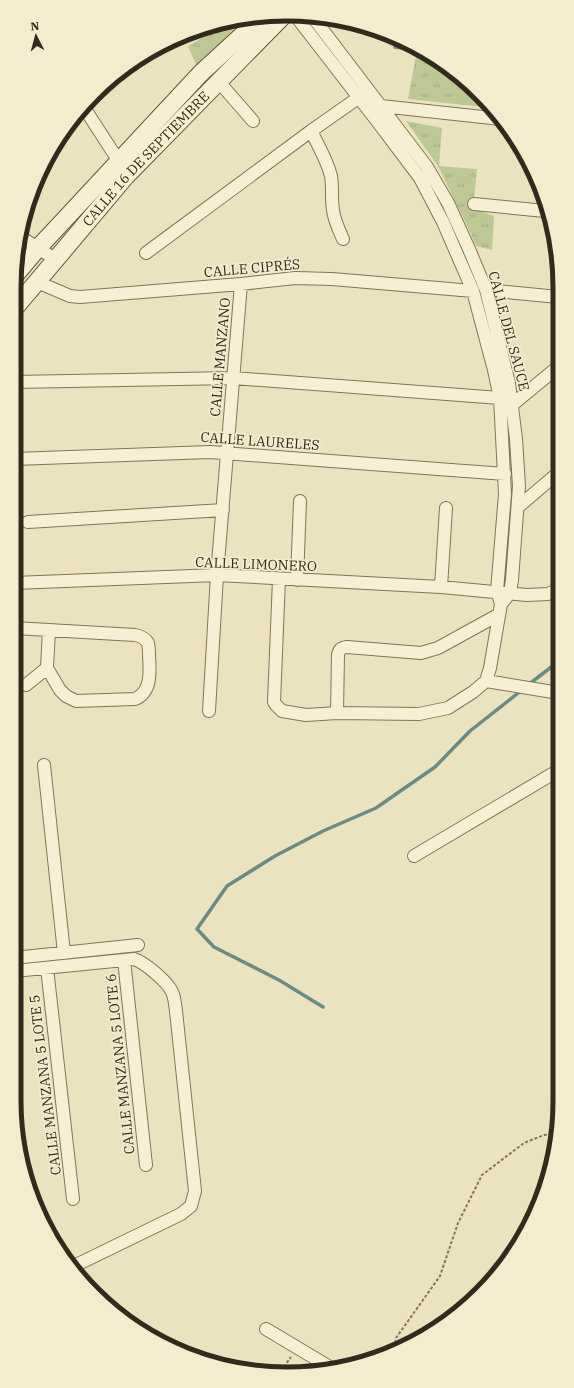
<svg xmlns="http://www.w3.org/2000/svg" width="574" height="1388" font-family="'IBM Plex Serif',serif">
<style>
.park{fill:url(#park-tufts)}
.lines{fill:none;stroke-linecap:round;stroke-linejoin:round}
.stream{stroke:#6b8b86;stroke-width:3.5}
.street-casing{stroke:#837459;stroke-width:14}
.secondary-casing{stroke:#65553c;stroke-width:19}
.path{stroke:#837459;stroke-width:2;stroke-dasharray:3 2;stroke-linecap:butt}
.street{stroke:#f7efd3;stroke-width:12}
.secondary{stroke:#f7efd3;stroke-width:17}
.labels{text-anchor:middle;stroke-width:3.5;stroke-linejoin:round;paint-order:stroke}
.street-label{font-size:14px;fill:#332a1d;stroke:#f3eccf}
.rim{fill:none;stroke:#332a1d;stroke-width:5}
</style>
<defs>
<pattern id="park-tufts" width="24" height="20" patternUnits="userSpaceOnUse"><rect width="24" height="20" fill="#bdc895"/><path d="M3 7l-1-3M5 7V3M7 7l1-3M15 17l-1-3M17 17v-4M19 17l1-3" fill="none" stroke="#a3ac80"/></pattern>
</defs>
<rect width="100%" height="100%" fill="#ebe3c0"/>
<path class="park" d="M243,19L198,69L188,46L232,21Z
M417,50L439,60L493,108L408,99Z
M406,121L442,128L439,166L477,169L473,210L474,209L494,216L492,250L476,246L471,234L438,166Z"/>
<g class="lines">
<path class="stream" d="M396,39L395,47L418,50
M528,685L559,661
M323,1007L279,980L214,947L197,929L227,886L275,856L323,831L376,808L435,767L470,731L522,690"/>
<g class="street-casing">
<path id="street" d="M295,15L377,121L420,178L443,222L473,291L494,370L500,398L505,494L497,591L501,604
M219,82L253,121
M83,106L118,160
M376,107L381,106L501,119
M311,131C318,145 327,160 331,176C333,187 331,199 333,210C334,220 339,230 343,239
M29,199L30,200
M474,204L545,211
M22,238L55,259
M146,253L311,131L358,98
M37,282L70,296L80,297L241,284L295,278L332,279L473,291
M486,290L558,297
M14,382L233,378L500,398
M513,404L558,367
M14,459L210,452L505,474
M518,507L558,473
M28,522L223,510
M279,579L274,702L276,705L282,711L306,715L337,713L419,714L448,708L473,692L486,681L490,668L501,604L510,593L512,580L519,486L516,439L509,383L486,290L469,249L448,203L427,167L312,16
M297,580L300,501
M14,583L217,575L441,587L527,595L548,594L559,589
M441,587L446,508
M14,628L135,635C140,636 145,638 148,643C149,647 149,652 149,656C150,671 152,692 135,699L76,701L66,696L60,690L47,668
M486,681L559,693
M26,685L47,668L49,630
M209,711L217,575L241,284
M337,713L338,655C339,649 341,648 347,647L421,653L438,648L498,615
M44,765L64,953
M414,856L559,770
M14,958L138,945
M124,960L146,1165
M47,968L73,1199
M14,971L134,959C144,962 168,982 172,992C175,998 175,1005 176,1011L195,1191L191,1206L181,1214L72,1267
M266,1329L333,1369"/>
</g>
<g class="secondary-casing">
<g id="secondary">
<path d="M16,274L38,248L201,73L263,16"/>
<path id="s1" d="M14,309L126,176L284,15"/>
</g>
</g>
<path class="path" d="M396,1348L395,1345L396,1338L440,1276L458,1223L482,1175L524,1143L544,1135L555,1134
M281,1371L291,1357"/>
<use href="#street" class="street"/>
<use href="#secondary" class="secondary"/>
</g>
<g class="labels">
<g class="street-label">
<text dy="5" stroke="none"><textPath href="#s1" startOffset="200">CALLE 16 DE SEPTIEMBRE</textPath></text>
<text transform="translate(252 268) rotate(-5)" y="5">CALLE CIPRÉS</text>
<text transform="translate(509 331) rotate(75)" y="5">CALLE DEL SAUCE</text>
<text transform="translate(220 357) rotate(-85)" y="5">CALLE MANZANO</text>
<text transform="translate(260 441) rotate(4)" y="5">CALLE LAURELES</text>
<text transform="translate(256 564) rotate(2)" y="5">CALLE LIMONERO</text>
<text transform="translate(120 1064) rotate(-96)" y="5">CALLE MANZANA 5 LOTE 6</text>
<text transform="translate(45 1085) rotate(-97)" y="5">CALLE MANZANA 5 LOTE 5</text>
</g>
</g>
<path d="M0 0H574V1388H0ZM287 21H287A266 266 0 0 1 553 287V1101A266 266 0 0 1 287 1367H287A266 266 0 0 1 21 1101V287A266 266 0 0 1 287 21Z" fill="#f3eccf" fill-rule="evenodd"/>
<path class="rim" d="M287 21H287A266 266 0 0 1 553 287V1101A266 266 0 0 1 287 1367H287A266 266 0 0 1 21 1101V287A266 266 0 0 1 287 21Z"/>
<g transform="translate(36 36) rotate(354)" stroke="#f3eccf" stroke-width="3" paint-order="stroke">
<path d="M0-3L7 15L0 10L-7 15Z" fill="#332a1d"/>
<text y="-6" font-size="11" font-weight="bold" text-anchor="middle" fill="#332a1d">N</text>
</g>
</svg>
